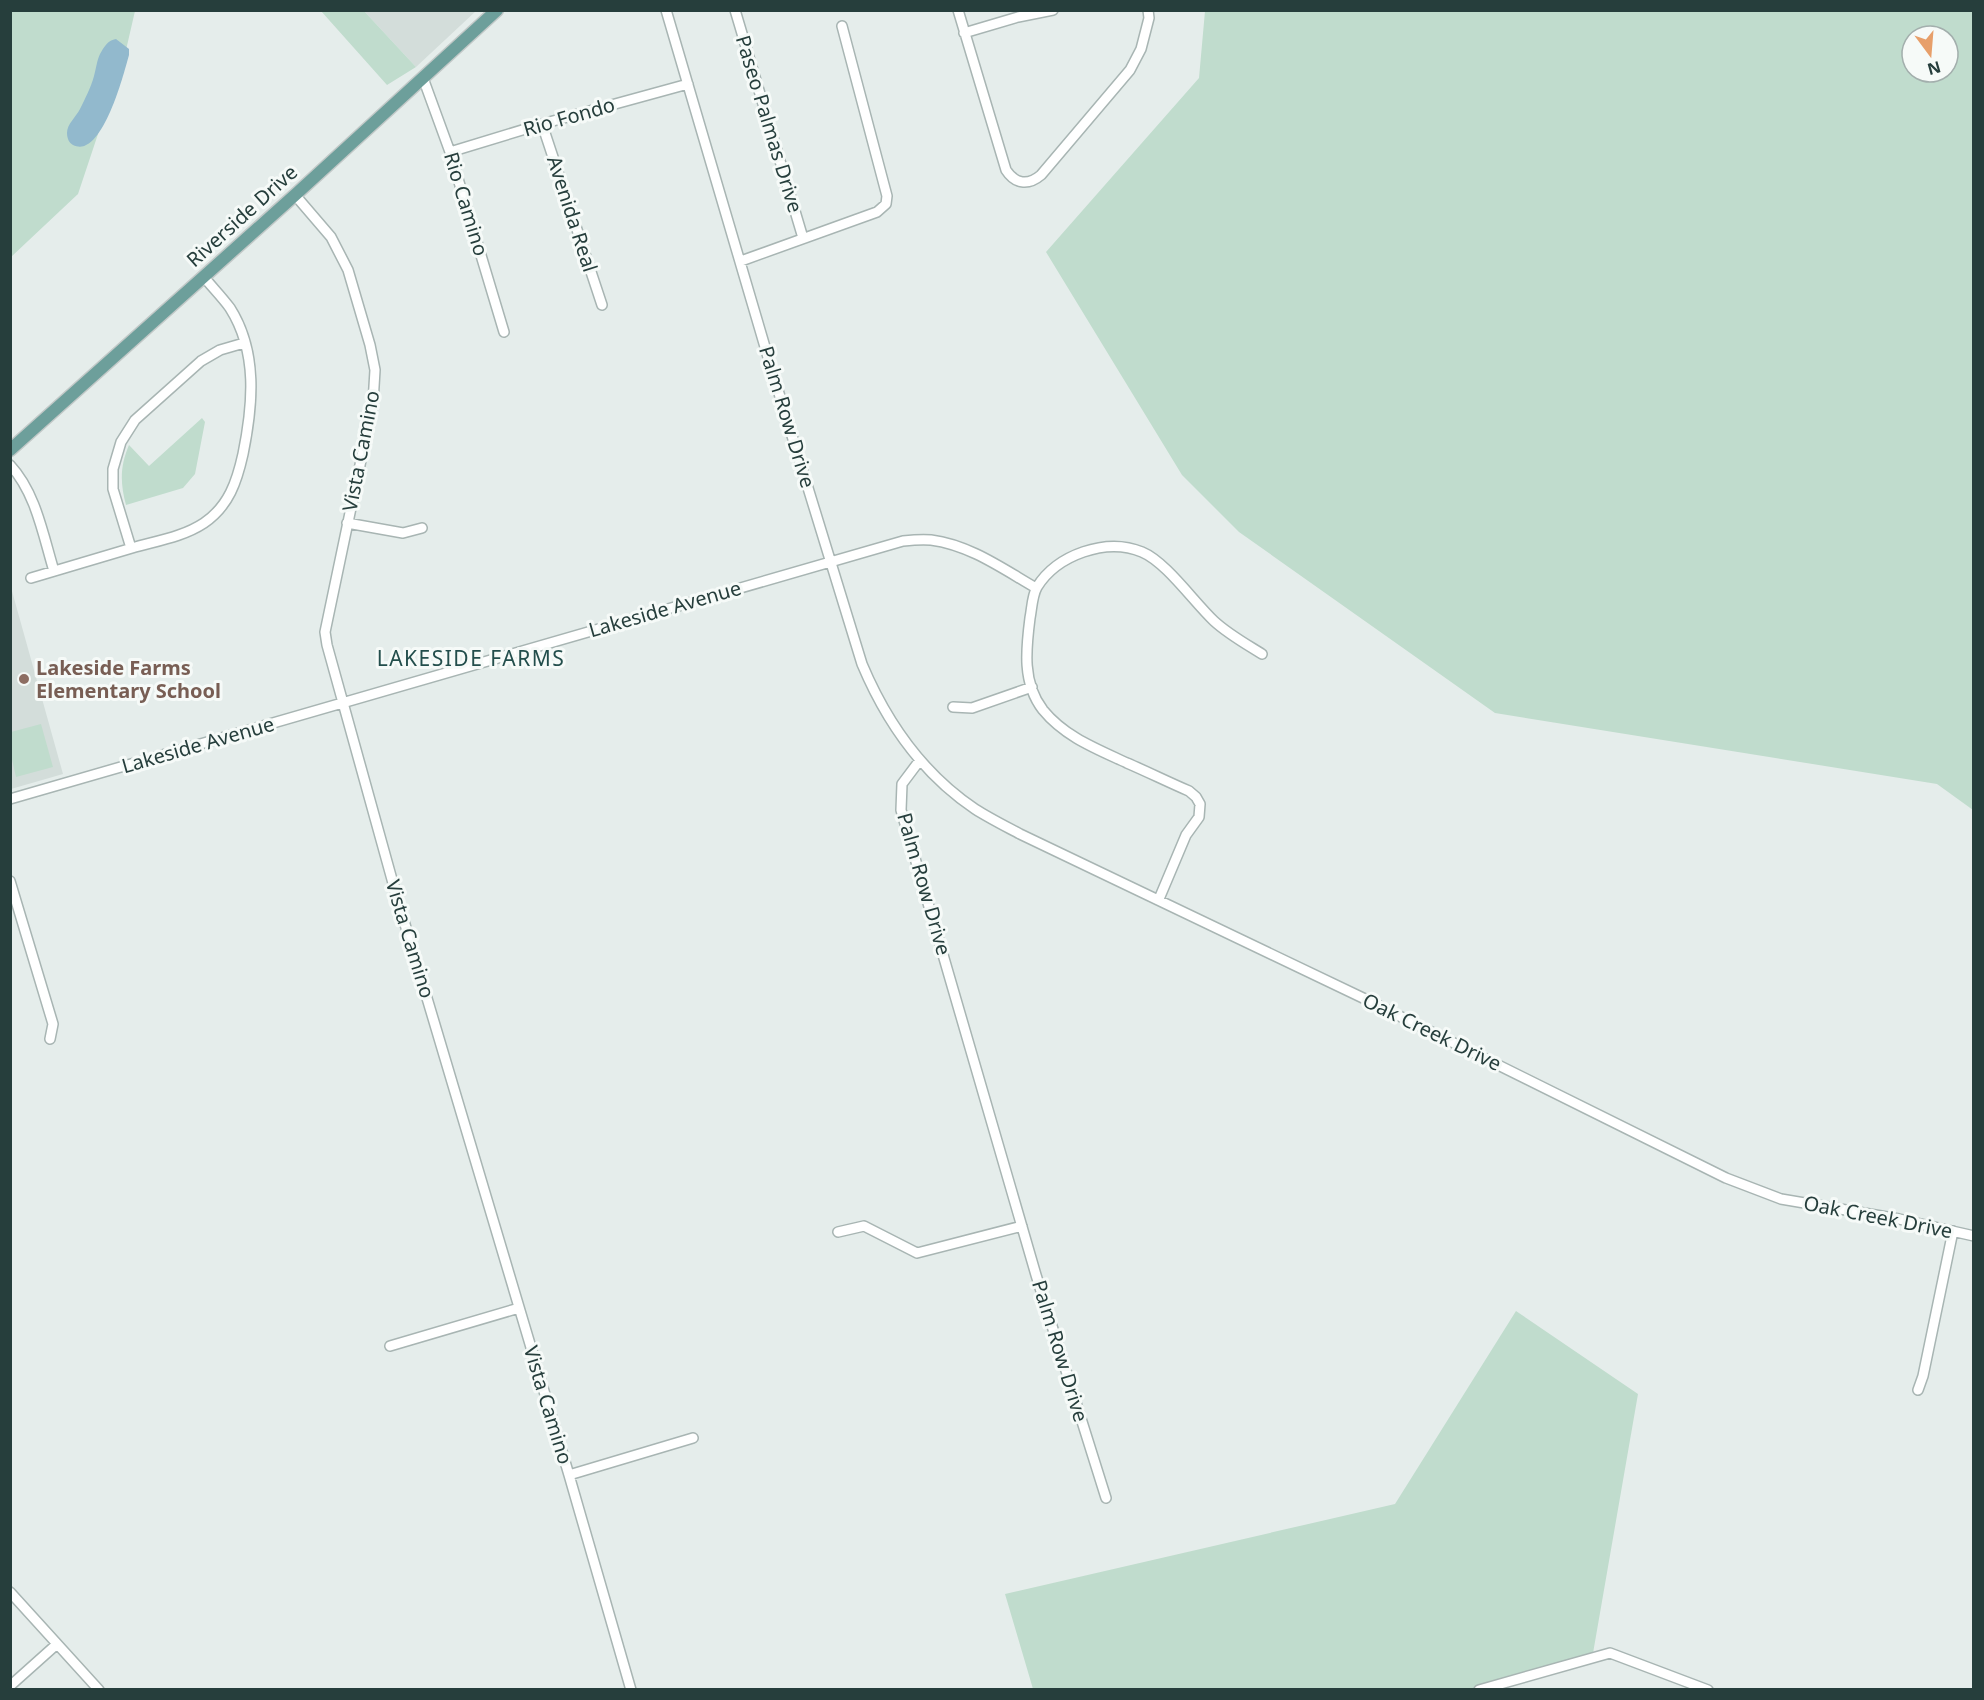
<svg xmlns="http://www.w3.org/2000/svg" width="1984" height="1700" font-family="'Noto Sans',sans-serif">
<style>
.built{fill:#d3ddda}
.green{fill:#c0dccd;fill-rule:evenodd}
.water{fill:#92b9cd}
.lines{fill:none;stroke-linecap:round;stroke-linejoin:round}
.minor-casing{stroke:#a8b5b3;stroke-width:12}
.major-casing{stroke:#c2c9c8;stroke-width:15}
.minor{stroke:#fff;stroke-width:9}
.major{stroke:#6d9f9b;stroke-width:12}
.education-dot{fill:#8d6e63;stroke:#f6faf8;stroke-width:2}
.labels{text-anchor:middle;stroke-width:6;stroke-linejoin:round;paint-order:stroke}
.street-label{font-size:20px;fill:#263e3c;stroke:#f6faf8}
.education-label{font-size:20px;font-weight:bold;fill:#785e54;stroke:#f6faf8;text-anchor:start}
.neighbourhood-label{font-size:21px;letter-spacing:1.5px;fill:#234e4c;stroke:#f6faf8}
</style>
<rect width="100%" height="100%" fill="#e5edeb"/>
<path class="built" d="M364,11H476L416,67Z
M10,584L63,774L11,789H10Z"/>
<path class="green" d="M11,11H135L126,50L78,194L11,257Z
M321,11H364L416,67L387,85Z
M1205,11H1973V810L1937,784L1495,713L1239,532L1182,475L1046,252L1199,78ZM1912,36H1948V72H1912Z
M202,418L205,422L195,474L183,488L126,505C120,483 120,466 129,445L149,466Z
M41,724L53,767L16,777L11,755V732Z
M1516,1311L1638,1394L1592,1659L1487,1689H1033L1005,1594L1395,1504Z"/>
<path class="water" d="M116,39L129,49V55C124,73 102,160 73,145C69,143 67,138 67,133C67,124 76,117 80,109C85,99 91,87 94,76C96,69 97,60 100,54C104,47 108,40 116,39Z"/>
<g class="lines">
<g class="minor-casing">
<path id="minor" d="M666,10L770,364L862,664C886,721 923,774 975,809C989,818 1005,826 1020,834L1363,998L1726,1178L1781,1199L1899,1219L1974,1236
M735,10L803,238
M958,10L1006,170C1015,184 1028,186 1041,175L1130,70L1141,49L1149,18L1148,10
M964,33L1018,17L1053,10
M423,78L450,152L504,332
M542,124L602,305
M450,152L542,124L688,84
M295,195L331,237L348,270L370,345L375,370L373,403L325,632L327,645L396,894L569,1475L631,1690
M741,261L877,212L886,204L887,196L842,26
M10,465C36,493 43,535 54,571
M347,523L403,533L422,528
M131,548L113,489V469L121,442L135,420L201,361L220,350L244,343
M31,578C65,568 98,558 132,548C156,541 183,537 204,523C229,506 237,481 243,454C253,405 258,352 230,308C222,297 212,287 204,277
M953,707L972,708L1032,687
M920,760L902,784L901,810L1036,1275L1106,1498
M10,799L903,541C912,540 922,539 931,540C970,545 1003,569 1036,588
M10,881L53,1024L50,1039
M1159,899L1186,835L1199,817L1200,804L1196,797L1189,791C1168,782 1148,772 1127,763C1097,749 1065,737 1043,710C1022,683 1026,649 1030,618C1032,608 1032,596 1037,587C1057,555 1106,537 1142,552C1166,562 1193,601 1214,621C1228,634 1246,644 1262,654
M838,1232L864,1226L917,1253L1022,1226
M390,1346L519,1308
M1918,1390L1923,1376L1953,1231
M569,1475L693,1438
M10,1592L99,1690
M10,1686L57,1644
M1479,1690L1610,1653L1708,1690"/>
</g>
<g class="major-casing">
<path id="major" d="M10,450L295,195L497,10"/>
</g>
<use href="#minor" class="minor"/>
<use href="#major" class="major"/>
</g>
<circle class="education-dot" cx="24" cy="679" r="6"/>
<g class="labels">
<g class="street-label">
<text transform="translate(569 117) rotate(-16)" y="7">Rio Fondo</text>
<text transform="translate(769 124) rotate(73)" y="7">Paseo Palmas Drive</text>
<text transform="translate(466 204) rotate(73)" y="7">Rio Camino</text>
<text transform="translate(572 214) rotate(72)" y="7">Avenida Real</text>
<text transform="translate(242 216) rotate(-42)" y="7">Riverside Drive</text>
<text transform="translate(787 417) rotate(73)" y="7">Palm Row Drive</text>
<text transform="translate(361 451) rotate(-79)" y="7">Vista Camino</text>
<text transform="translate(665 609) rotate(-16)" y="7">Lakeside Avenue</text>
<text transform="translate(198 745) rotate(-16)" y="7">Lakeside Avenue</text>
<text transform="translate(924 884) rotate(74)" y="7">Palm Row Drive</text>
<text transform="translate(410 939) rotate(73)" y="7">Vista Camino</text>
<text transform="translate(1432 1032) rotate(26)" y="7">Oak Creek Drive</text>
<text transform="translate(1878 1217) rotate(11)" y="7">Oak Creek Drive</text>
<text transform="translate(1060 1351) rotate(73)" y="7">Palm Row Drive</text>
<text transform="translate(548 1405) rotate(73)" y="7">Vista Camino</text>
</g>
<g class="education-label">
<text x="36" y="675">Lakeside Farms<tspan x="36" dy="23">Elementary School</tspan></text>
</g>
<g class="neighbourhood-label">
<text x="471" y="666">LAKESIDE FARMS</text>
</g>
</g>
<rect width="1984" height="1700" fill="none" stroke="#263e3c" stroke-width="24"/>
<g transform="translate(1930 54) rotate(164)"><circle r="28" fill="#f6faf8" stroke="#a3afad" stroke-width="1.5"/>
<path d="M0-4.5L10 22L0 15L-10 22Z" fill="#e79f6a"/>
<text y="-9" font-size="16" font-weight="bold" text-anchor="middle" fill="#263e3c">N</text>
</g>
</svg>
